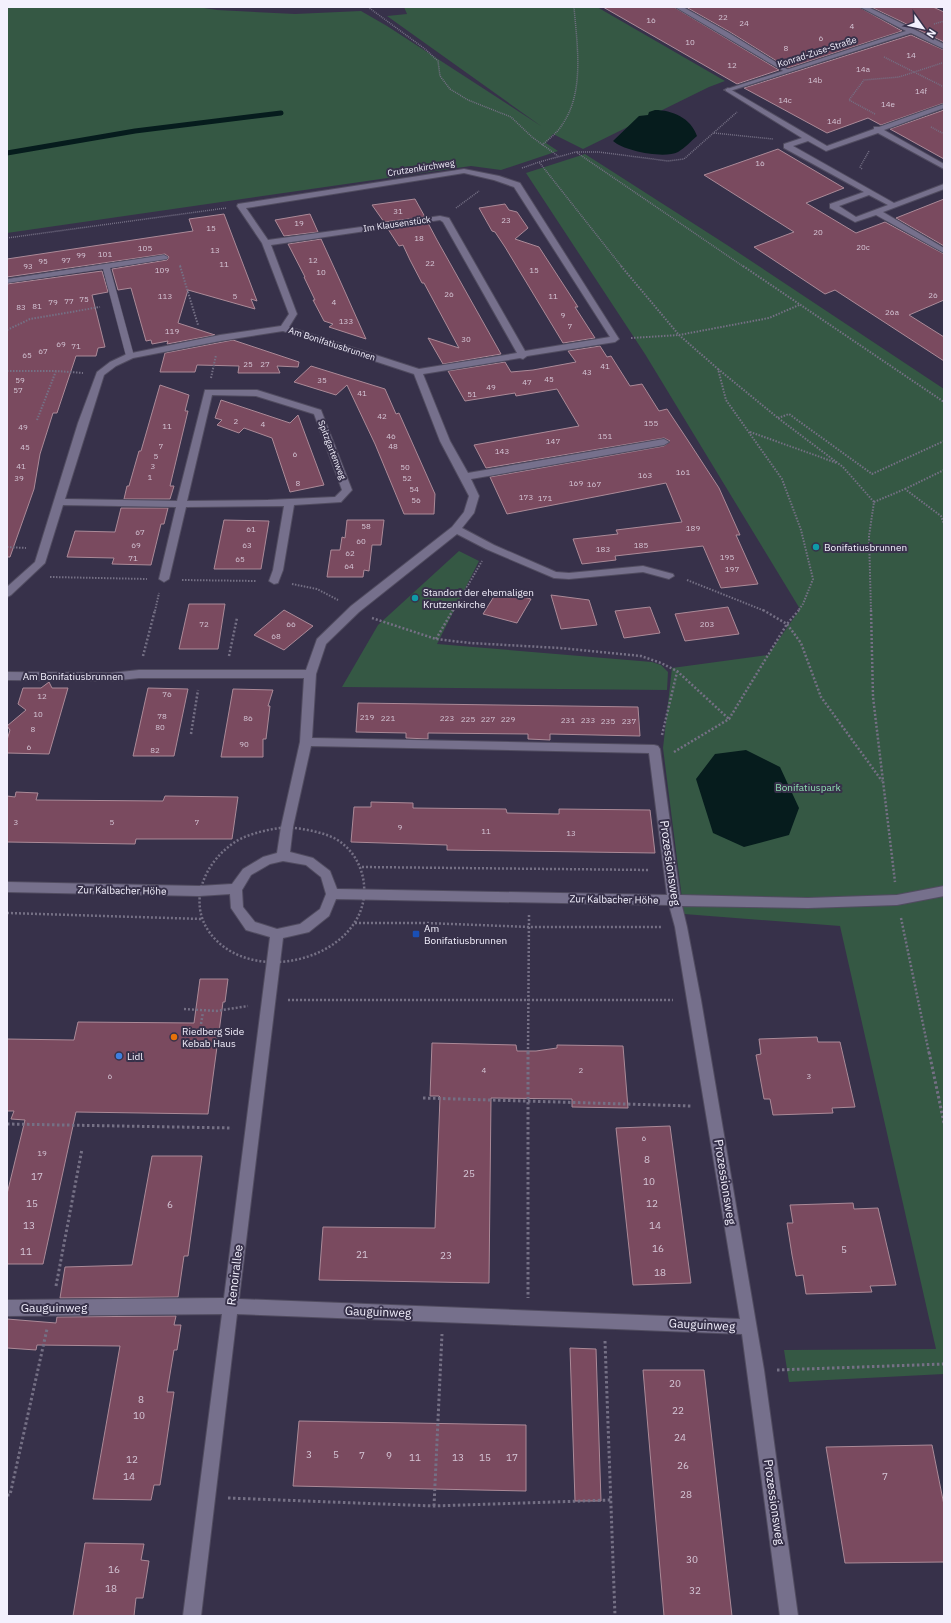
<svg xmlns="http://www.w3.org/2000/svg" width="951" height="1623" font-family="'IBM Plex Sans',sans-serif">
<style>
.green{fill:#355844}
.water{fill:#061c1d}
.lines{fill:none;stroke-linecap:round;stroke-linejoin:round}
.stream{stroke:#061c1d;stroke-width:5}
.building{fill:#7a4a5f;stroke:#ab8a98}
.service-casing{stroke:#514c60;stroke-width:1}
.pedestrian-casing{stroke:#514c60;stroke-width:2}
.minor-casing{stroke:#514c60;stroke-width:2}
.path-far3{stroke:#757085;stroke-width:1.5;stroke-dasharray:1 1;stroke-linecap:butt}
.path-far2{stroke:#757085;stroke-width:2;stroke-dasharray:1.5 1.5;stroke-linecap:butt}
.path-far1{stroke:#757085;stroke-width:2.5;stroke-dasharray:2 2;stroke-linecap:butt}
.path{stroke:#757085;stroke-width:3;stroke-dasharray:2.5 2.5;stroke-linecap:butt}
.service{fill:#76708c;fill-rule:evenodd}
.pedestrian{fill:#76708c;fill-rule:evenodd}
.minor{fill:#76708c;fill-rule:evenodd}
.culture-dot{fill:#0f9aa8;stroke:#37314a;stroke-width:1.5}
.transit-dot{fill:#1a4fb4;stroke:#37314a;stroke-width:1.5}
.food-dot{fill:#e8710a;stroke:#37314a;stroke-width:1.5}
.shop-dot{fill:#3f7fe0;stroke:#37314a;stroke-width:1.5}
.labels{text-anchor:middle;stroke-width:4;stroke-linejoin:round;paint-order:stroke}
.number-label{font-size:8px;fill:#d5c6d6}
.far-street-label{font-size:9px;fill:#f3f0fd;stroke:#37314a}
.poi-label{font-size:10px;fill:#f3f0fd;stroke:#37314a;text-anchor:start}
.street-label{font-size:10px;fill:#f3f0fd;stroke:#37314a}
.park-label{font-size:10px;fill:#8fdeb1;stroke:#37314a}
.near-number-label{font-size:10px;fill:#d5c6d6}
.near-street-label{font-size:12px;fill:#f3f0fd;stroke:#37314a}
</style>
<rect width="100%" height="100%" fill="#37314a"/>
<path class="green" d="M7,7H197L217,10L295,14L361,11L387,26L541,126L387,16L407,14L404,7H597L725,81L709,87L583,149L553,134L546,143L558,151L501,170L471,166L7,233Z
M585,154L727,245L944,389V1374L789,1382L784,1350L936,1349L840,926L684,914L663,748L672,668L768,655L800,609L645,354L526,173Z
M459,551L479,561L437,644L652,662L661,665L668,672L667,690L342,687L378,625Z"/>
<path class="water" d="M655,110C672,110 691,118 697,136C691,141 685,148 678,152C664,159 624,151 613,141L639,116L648,115L649,112Z
M746,750L780,767L799,808L789,835L744,847L713,833L696,779L715,754Z"/>
<g class="lines">
<path class="stream" d="M7,153L135,131L281,113"/>
</g>
<path class="building" d="M603,7H674L779,70L737,84Z
M686,7H859L902,31L788,68L730,32Z
M871,7H933L944,12V42Z
M911,35L944,50V103L881,125L868,118L827,133L744,88Z
M944,110V159L890,129Z
M778,149L844,188L806,203L856,233L885,222L944,254V300L909,315L944,337V361L835,290L825,294L754,247L794,232L704,175Z
M415,199L425,217L384,222L372,205Z
M944,199V246L896,218Z
M505,204L509,210L517,212L528,228L515,239L539,247L578,307H575L595,338L563,343L505,247L495,232L492,231L479,208Z
M224,214L257,301L251,299L255,309L188,290L178,323L215,335L167,344L168,341L152,344L151,340L146,341L131,288L118,290L112,269L167,260L169,257L165,254L7,277V259L193,231L189,219Z
M310,214L318,232L284,236L275,220Z
M428,223L437,240L501,354L443,364L428,338L459,348L424,283H422L410,260L403,245L399,246L388,229Z
M321,239L337,274L366,339L329,327L333,324L324,321L313,300H315L304,277H305L288,244Z
M102,271L108,292L92,295L105,347L98,348L96,356H76L57,413H53L40,454L34,489L10,557H7V284Z
M233,340L299,362L298,367L277,366L280,373H238L239,366L197,365L195,372H160L165,353Z
M600,346L607,357L611,356L630,386L642,384L659,411L667,409L687,439L719,488L740,535H736L758,584L721,588L703,546L615,556L616,560L582,564L573,539L618,534L616,530L682,522L666,483L507,514L490,477L664,446L670,441L664,438L486,468L474,445L579,426L557,389L516,396L515,393L465,401L448,371L505,362L511,372L533,370L576,362L568,351Z
M311,366L385,389L396,414L399,413L435,494L434,514H404L375,444L347,385L336,395L294,382Z
M160,385L189,395L185,411H188L170,486H174L170,499H124L127,486H129L139,451H141Z
M221,400L290,423L298,415L324,485L290,492L272,438L244,428L239,433L217,425L222,420L215,418Z
M121,508H168L164,524H161L151,565L112,564L114,558L67,557L75,531L115,532Z
M224,520L269,521L261,569H214Z
M347,520H384L381,545H372L369,571L364,570L363,577H327L331,550H340L342,537L345,538Z
M498,590L531,599L517,623L483,614Z
M551,595L589,600L597,625L561,629Z
M189,604H225L218,649H179Z
M650,607L660,633L624,638L615,611Z
M728,607L739,634L685,641L675,614Z
M284,610L313,626L284,650L254,635Z
M49,682L52,688H68L49,754L7,753V740L10,730L7,726L26,710L18,704L23,688H41Z
M148,688L188,689L174,756H133Z
M233,689L273,690L268,706H270L266,739H263V757H221Z
M358,703L638,707L640,736L550,734V740L528,739V734L428,733V739L406,738V733L356,732Z
M16,792L38,793L36,800L163,801L165,796L238,797L232,839H136L135,844L7,842V796L15,797Z
M371,802L413,803V808L506,809L507,813L559,814V809L650,810L655,853L447,850V845L351,842L354,807H371Z
M200,979H228L225,1002H223L208,1114L76,1112L43,1264H7V1194L25,1120L11,1119L14,1111H7V1039L74,1040L78,1022L194,1023Z
M817,1037L818,1042H840L855,1107L832,1108L833,1113L773,1115L770,1099H764L756,1055L761,1054L759,1039Z
M432,1043L516,1045L517,1051H536L557,1048V1045L623,1046L628,1108L572,1107V1099L491,1098L489,1283L319,1280L323,1227L435,1228L440,1097L439,1096H430Z
M670,1126L691,1283L633,1285L616,1128Z
M152,1156H202L188,1256H184L178,1297L60,1298L65,1267L132,1265Z
M853,1203L854,1209L878,1208L896,1285L870,1286L872,1292L806,1294L803,1275L796,1276L792,1255L787,1223H793L790,1205Z
M176,1316L174,1325H181L177,1350H174L167,1392H174L160,1485H154L151,1500L93,1499L120,1346L37,1345L36,1350L7,1348V1319L56,1323L57,1317Z
M570,1348L596,1349L601,1501H575Z
M643,1370H704L732,1616H664Z
M299,1421L526,1425V1491L293,1486Z
M932,1445L944,1505V1562L845,1563L826,1447Z
M85,1543L144,1544L141,1560L149,1561L143,1598H136L134,1616H73Z"/>
<g class="lines">
<g class="service-casing">
<path id="service" d="M164,255L168,257L167,259L110,268L134,356L130,358L126,356L103,269L7,283V279Z"/>
</g>
<g class="pedestrian-casing">
<path id="pedestrian" d="M675,7H683L729,33L790,71L785,72Z
M728,88L827,146L874,129V127H879L944,104V108L884,130L944,164V169L878,133L826,151L808,141L793,146L894,203L944,184V189L883,212L944,248V253L876,215L855,222L830,208V204L864,192L784,148V144L802,138L726,91V89ZM869,195L888,205L856,217L839,206Z"/>
</g>
<g class="minor-casing">
<path id="minor" d="M860,7H868L944,44V49L911,33L730,91L724,90L906,31Z
M464,169L499,176L520,183L619,339L615,342L527,356L523,359L520,358L423,374L450,441L468,473L664,439L669,442L664,445L471,479L479,496L474,513L462,528L494,545L556,572L569,573L643,566L673,574L674,576L669,579L643,572L569,579L554,578L486,549L457,534L359,612L326,644L316,674L312,738L654,745L658,746L660,749L680,895L808,898L897,895L944,886V896L897,905L808,908L682,906L687,927L701,1000L764,1370L798,1616H780L742,1334L237,1314L201,1616H183L222,1314L7,1316V1300L224,1298L270,937L246,930L231,908L230,894L199,896L7,892V882L199,886L232,884L243,869L263,857L277,853L281,827L300,742L304,678H139L111,681L7,680V672L111,673L139,670H306L317,639L351,606L452,527L464,512L469,496L440,441L414,374L283,331L220,341L133,358L116,366L104,375L65,499L177,501L205,390H257L321,410L352,490L341,502L294,505L283,570L278,583L274,584L269,581L273,570L284,506L186,507L169,579L164,582L159,579L176,507L63,505L45,563L11,595L7,597V587L35,562L78,423L97,372L110,362L127,354L220,335L281,326L289,314L262,243L237,206L238,204ZM464,173L494,180L514,187L610,337L525,351L449,218L440,216L268,240L246,208ZM440,220L443,222L517,353L419,369L289,327L297,314L271,245ZM212,395L256,396L314,414L342,490L335,497L268,500L187,501ZM311,746L649,753L667,895L337,889L330,871L313,858L290,852L293,827ZM283,861L306,865L321,877L326,894L320,909L300,924L277,929L255,922L243,907L242,890L251,875L270,864ZM336,899L669,905L675,927L687,1000L740,1319L239,1299L283,938L309,932L329,916Z"/>
</g>
<path class="path-far3" d="M368,7L425,49L438,61L440,76L450,89L468,100L511,117L532,137L558,156
M934,24L944,21
M884,57L944,87
M875,114L849,100L864,80L899,77L942,63
M931,127L944,134
M714,133L773,139
M542,145C549,139 557,133 562,125C585,92 577,45 574,7
M577,152H599L668,161L684,159L737,112
M522,168L539,162
M862,169L860,167L869,151
M456,208L479,191
M7,238L226,208
M180,265L181,267
M622,267L539,162L576,152L744,267"/>
<path class="path-far2" d="M180,266L198,325
M621,266L679,335L718,369L726,400L782,479L801,530L813,579L803,604L798,611
M743,266L944,402
M7,330L30,319L100,307
M631,338L679,335L769,318L799,305
M718,369L778,418L843,467L874,502L869,536L871,611
M7,371H56L83,373
M211,378L216,355
M778,418L789,414L872,474L944,441
M37,420L56,371
M750,432L837,463
M905,489L944,470
M874,502L905,489L941,516L944,524
M7,547L26,548
M50,577L147,579
M182,580L257,581
M687,580L765,611
M292,584L317,589L338,600
M155,611L159,593
M453,611L482,561"/>
<path class="path-far1" d="M763,610L787,624L801,643L821,697L882,781
M871,610L873,697L895,882
M372,618L436,639L470,643L560,648L641,656L661,663L677,671L729,719
M436,639L453,610
M143,656L155,610
M229,656L237,618
M191,734L198,690
M662,735L677,672
M674,752L729,719L787,624L799,610
M287,827C303,829 319,831 334,838C364,854 373,894 355,922C328,965 252,977 216,940C183,907 204,859 240,839C255,832 271,829 287,827Z
M362,867L650,870
M7,913L202,919
M901,918L929,1053
M355,923H426L530,927H661
M288,1000H673
M184,1009L216,1011L248,1006
M201,1024L203,1012
M528,1053L529,915"/>
<path class="path" d="M528,1052V1298
M929,1052L944,1123
M423,1098L692,1106
M7,1124L232,1128
M56,1286L82,1149
M605,1341L615,1616
M777,1370L944,1364
M7,1495H10L47,1329
M228,1498L434,1506L611,1500
M434,1506L442,1334"/>
<use href="#service" class="service"/>
<use href="#pedestrian" class="pedestrian"/>
<use href="#minor" class="minor"/>
</g>
<g class="culture-dot">
<circle cx="816" cy="547" r="4"/>
<circle cx="415" cy="598" r="4"/>
</g>
<rect class="transit-dot" x="412" y="930" width="8" height="8" rx="2"/>
<circle class="food-dot" cx="174" cy="1037" r="4"/>
<circle class="shop-dot" cx="119" cy="1056" r="4"/>
<g class="labels">
<g class="number-label">
<text x="723" y="20">22</text>
<text x="651" y="23">16</text>
<text x="744" y="26">24</text>
<text x="852" y="29">4</text>
<text x="821" y="41">6</text>
<text x="690" y="45">10</text>
<text x="786" y="51">8</text>
<text x="911" y="58">14</text>
<text x="732" y="68">12</text>
<text x="863" y="72">14a</text>
<text x="815" y="83">14b</text>
<text x="921" y="94">14f</text>
<text x="785" y="103">14c</text>
<text x="888" y="107">14e</text>
<text x="834" y="124">14d</text>
<text x="760" y="166">16</text>
<text x="398" y="214">31</text>
<text x="506" y="223">23</text>
<text x="299" y="226">19</text>
<text x="211" y="231">15</text>
<text x="818" y="235">20</text>
<text x="419" y="241">18</text>
<text x="863" y="250">20c</text>
<text x="145" y="251">105</text>
<text x="215" y="253">13</text>
<text x="105" y="257">101</text>
<text x="81" y="258">99</text>
<text x="66" y="263">97</text>
<text x="313" y="263">12</text>
<text x="43" y="264">95</text>
<text x="430" y="266">22</text>
<text x="224" y="267">11</text>
<text x="28" y="269">93</text>
<text x="162" y="273">109</text>
<text x="534" y="273">15</text>
<text x="321" y="275">10</text>
<text x="449" y="297">26</text>
<text x="933" y="298">26</text>
<text x="165" y="299">113</text>
<text x="235" y="299">5</text>
<text x="553" y="299">11</text>
<text x="84" y="302">75</text>
<text x="69" y="304">77</text>
<text x="53" y="305">79</text>
<text x="334" y="305">4</text>
<text x="37" y="309">81</text>
<text x="21" y="310">83</text>
<text x="892" y="315">26a</text>
<text x="563" y="318">9</text>
<text x="346" y="324">133</text>
<text x="570" y="329">7</text>
<text x="172" y="334">119</text>
<text x="466" y="342">30</text>
<text x="61" y="347">69</text>
<text x="76" y="349">71</text>
<text x="43" y="354">67</text>
<text x="27" y="358">65</text>
<text x="248" y="367">25</text>
<text x="265" y="367">27</text>
<text x="605" y="369">41</text>
<text x="587" y="375">43</text>
<text x="549" y="382">45</text>
<text x="20" y="383">59</text>
<text x="322" y="383">35</text>
<text x="527" y="385">47</text>
<text x="491" y="390">49</text>
<text x="18" y="393">57</text>
<text x="362" y="396">41</text>
<text x="472" y="397">51</text>
<text x="382" y="419">42</text>
<text x="236" y="424">2</text>
<text x="651" y="426">155</text>
<text x="263" y="427">4</text>
<text x="167" y="429">11</text>
<text x="23" y="430">49</text>
<text x="391" y="439">46</text>
<text x="605" y="439">151</text>
<text x="553" y="444">147</text>
<text x="161" y="449">7</text>
<text x="393" y="449">48</text>
<text x="25" y="450">45</text>
<text x="502" y="454">143</text>
<text x="295" y="457">6</text>
<text x="156" y="459">5</text>
<text x="21" y="469">41</text>
<text x="153" y="469">3</text>
<text x="405" y="470">50</text>
<text x="683" y="475">161</text>
<text x="645" y="478">163</text>
<text x="150" y="480">1</text>
<text x="19" y="481">39</text>
<text x="407" y="481">52</text>
<text x="298" y="486">8</text>
<text x="576" y="486">169</text>
<text x="594" y="487">167</text>
<text x="414" y="492">54</text>
<text x="526" y="500">173</text>
<text x="545" y="501">171</text>
<text x="416" y="503">56</text>
<text x="366" y="529">58</text>
<text x="693" y="531">189</text>
<text x="251" y="532">61</text>
<text x="140" y="535">67</text>
<text x="361" y="544">60</text>
<text x="136" y="548">69</text>
<text x="247" y="548">63</text>
<text x="641" y="548">185</text>
<text x="603" y="552">183</text>
<text x="350" y="556">62</text>
<text x="727" y="560">195</text>
<text x="133" y="561">71</text>
<text x="240" y="562">65</text>
<text x="349" y="569">64</text>
<text x="732" y="572">197</text>
<text x="204" y="627">72</text>
<text x="291" y="627">66</text>
<text x="707" y="627">203</text>
<text x="276" y="639">68</text>
<text x="167" y="697">76</text>
<text x="42" y="699">12</text>
<text x="38" y="717">10</text>
<text x="162" y="719">78</text>
<text x="367" y="720">219</text>
<text x="248" y="721">86</text>
<text x="388" y="721">221</text>
<text x="447" y="721">223</text>
<text x="468" y="722">225</text>
<text x="488" y="722">227</text>
<text x="508" y="722">229</text>
<text x="568" y="723">231</text>
<text x="588" y="723">233</text>
<text x="608" y="724">235</text>
<text x="629" y="724">237</text>
<text x="160" y="730">80</text>
<text x="33" y="732">8</text>
<text x="244" y="747">90</text>
<text x="29" y="750">6</text>
<text x="155" y="753">82</text>
<text x="16" y="825">3</text>
<text x="112" y="825">5</text>
<text x="197" y="825">7</text>
<text x="400" y="830">9</text>
<text x="486" y="834">11</text>
<text x="571" y="836">13</text>
<text x="484" y="1073">4</text>
<text x="581" y="1073">2</text>
<text x="110" y="1079">6</text>
<text x="809" y="1079">3</text>
<text x="644" y="1141">6</text>
<text x="42" y="1156">19</text>
</g>
<g class="far-street-label">
<text transform="translate(817 52) rotate(-18)" y="3">Konrad-Zuse-Straße</text>
<text transform="translate(421 168) rotate(-9)" y="3">Crutzenkirchweg</text>
<text transform="translate(397 224) rotate(-8)" y="3">Im Klausenstück</text>
<text transform="translate(332 344) rotate(18)" y="3">Am Bonifatiusbrunnen</text>
<text transform="translate(332 450) rotate(69)" y="3">Spitzgartenweg</text>
</g>
<g class="poi-label">
<text x="824" y="551">Bonifatiusbrunnen</text>
<text x="423" y="596">Standort der ehemaligen<tspan x="423" dy="12">Krutzenkirche</tspan></text>
<text x="424" y="932">Am<tspan x="424" dy="12">Bonifatiusbrunnen</tspan></text>
<text x="182" y="1035">Riedberg Side<tspan x="182" dy="12">Kebab Haus</tspan></text>
<text x="127" y="1060">Lidl</text>
</g>
<g class="street-label">
<text x="73" y="680">Am Bonifatiusbrunnen</text>
<text transform="translate(122 890) rotate(1)" y="4">Zur Kalbacher Höhe</text>
<text transform="translate(614 899) rotate(1)" y="4">Zur Kalbacher Höhe</text>
</g>
<g class="park-label">
<text x="808" y="791">Bonifatiuspark</text>
</g>
<g class="near-number-label">
<text x="647" y="1163">8</text>
<text x="469" y="1177">25</text>
<text x="37" y="1180">17</text>
<text x="649" y="1185">10</text>
<text x="32" y="1207">15</text>
<text x="652" y="1207">12</text>
<text x="170" y="1208">6</text>
<text x="29" y="1229">13</text>
<text x="655" y="1229">14</text>
<text x="658" y="1252">16</text>
<text x="844" y="1253">5</text>
<text x="26" y="1255">11</text>
<text x="362" y="1258">21</text>
<text x="446" y="1259">23</text>
<text x="660" y="1276">18</text>
<text x="675" y="1387">20</text>
<text x="141" y="1403">8</text>
<text x="678" y="1414">22</text>
<text x="139" y="1419">10</text>
<text x="680" y="1441">24</text>
<text x="309" y="1458">3</text>
<text x="336" y="1458">5</text>
<text x="362" y="1459">7</text>
<text x="389" y="1459">9</text>
<text x="415" y="1461">11</text>
<text x="458" y="1461">13</text>
<text x="485" y="1461">15</text>
<text x="512" y="1461">17</text>
<text x="132" y="1463">12</text>
<text x="683" y="1469">26</text>
<text x="129" y="1480">14</text>
<text x="885" y="1480">7</text>
<text x="686" y="1498">28</text>
<text x="692" y="1563">30</text>
<text x="114" y="1573">16</text>
<text x="111" y="1592">18</text>
<text x="695" y="1594">32</text>
</g>
<g class="near-street-label">
<text transform="translate(670 863) rotate(82)" y="4">Prozessionsweg</text>
<text transform="translate(725 1182) rotate(81)" y="4">Prozessionsweg</text>
<text transform="translate(235 1275) rotate(-83)" y="4">Renoirallee</text>
<text x="54" y="1312">Gauguinweg</text>
<text transform="translate(378 1312) rotate(2)" y="4">Gauguinweg</text>
<text transform="translate(702 1325) rotate(3)" y="4">Gauguinweg</text>
<text transform="translate(774 1502) rotate(82)" y="4">Prozessionsweg</text>
</g>
</g>
<rect width="951" height="1623" fill="none" stroke="#f3f0fd" stroke-width="16"/>
<g transform="translate(923 28) rotate(123)" stroke="#37314a" stroke-width="3" paint-order="stroke">
<path d="M0-3L7 15L0 10L-7 15Z" fill="#f3f0fd"/>
<text y="-6" font-size="11" font-weight="bold" text-anchor="middle" fill="#f3f0fd">N</text>
</g>
</svg>
